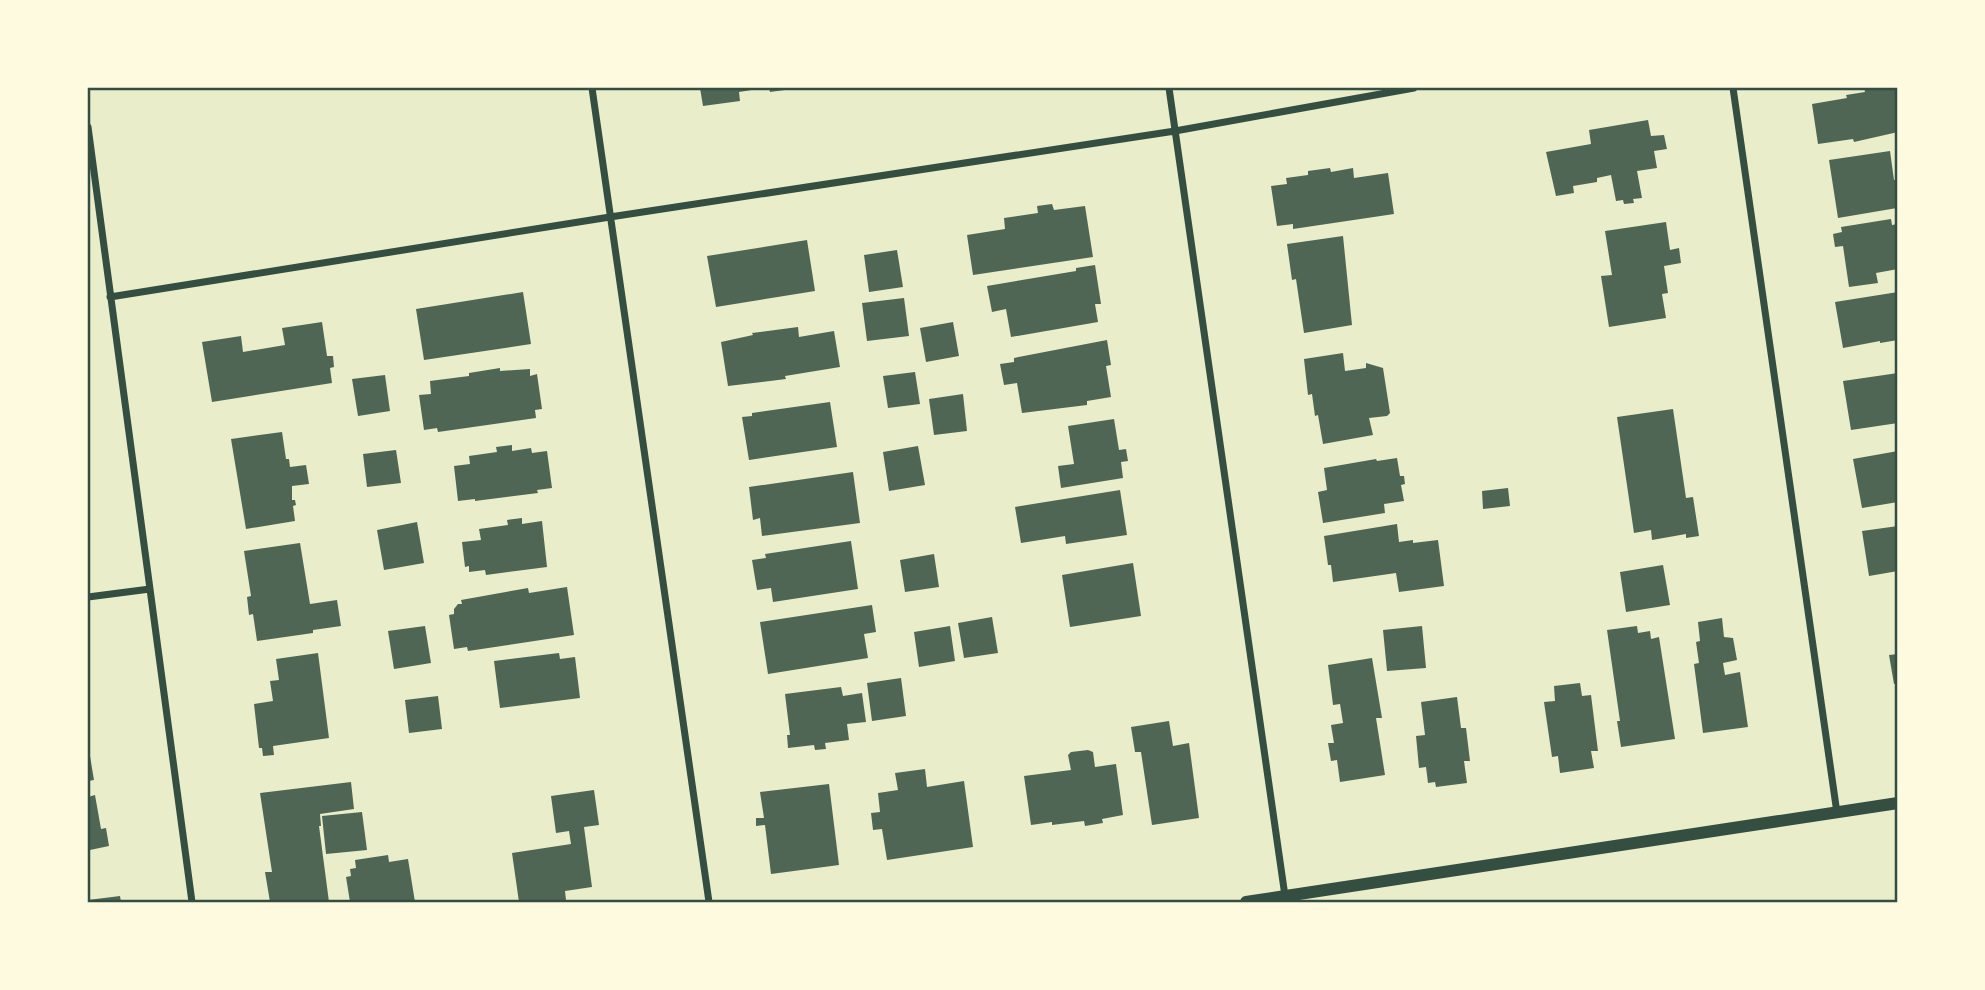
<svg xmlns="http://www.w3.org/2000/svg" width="1985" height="990" font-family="Manrope,sans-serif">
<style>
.building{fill:#4f6655}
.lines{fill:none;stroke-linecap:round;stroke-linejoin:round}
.minor{stroke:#344e41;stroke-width:7}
.tertiary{stroke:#344e41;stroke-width:12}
.neatline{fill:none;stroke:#344e41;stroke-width:2.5}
</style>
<rect width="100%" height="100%" fill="#e9edc9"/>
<path class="building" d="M700,88H758V89L739,92L740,101L703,106Z
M769,88H792V89L770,92Z
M1864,88H1898V132L1854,142L1853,139L1818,144L1812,104L1847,98L1846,95L1865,92Z
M1648,120L1651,136L1664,135L1667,149L1654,151L1657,168L1637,171L1642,198L1633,199L1634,203L1624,204L1623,200L1616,201L1611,175L1597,178V182L1573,186L1574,193L1556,196L1546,152L1591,144L1589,130Z
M1890,151L1894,180H1898L1897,208L1838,218L1829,160Z
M1330,168L1331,172L1353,168L1354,178L1388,173L1394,214L1293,229V224L1277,226L1271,186L1287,184L1286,178L1308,175V171Z
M1052,204L1054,210L1085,206L1093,257L973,275L967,235L1005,229L1004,218L1038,213L1037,206Z
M1891,219L1892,225L1898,224V251L1896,252L1898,269L1876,273L1878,283L1849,287L1843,246L1835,247L1833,234L1842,232L1841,227Z
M1666,222L1670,250L1679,248L1681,263L1664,266L1668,293L1662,294L1666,318L1609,327L1601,276L1612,275L1605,231Z
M1343,236L1352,325L1304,333L1296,279L1292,280L1287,244Z
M807,240L815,291L716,307L707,256Z
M897,250L903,287L869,292L864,255Z
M1095,265L1101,304H1095L1098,322L1011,337L1006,309L992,312L987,286L1076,271V268Z
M523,292L531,344L424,360L416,309Z
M1898,292V340L1880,343V341L1843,348L1835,302Z
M904,298L909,336L867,341L862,303Z
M322,322L327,356H333L334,367L330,368L332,383L212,402L202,342L241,336L243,352L285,345L282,328Z
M953,322L959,356L926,362L920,328Z
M798,327L799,337L834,331L840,367L785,376L786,379L728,386L721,342L753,335L752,333Z
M1107,340L1111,365L1106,366L1111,397L1087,401V405L1022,413L1017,383L1004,385L1000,364L1014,362V358Z
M1343,353L1345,371L1366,368V363L1383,368L1390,413L1387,416L1369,418L1373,435L1323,444L1318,415L1315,416L1312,394L1308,395L1304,359Z
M500,368V371L530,369V376L537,374L542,409L535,410L536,418L438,432L437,428L424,430L419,395L431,394L430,381L469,376V373Z
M915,372L920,404L888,408L883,376Z
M1898,373V423L1851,430L1843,381Z
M385,375L390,411L358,416L352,379Z
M963,394L967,431L934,435L929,399Z
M830,402L837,447L749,460L742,417L752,416V413Z
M1673,409L1686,498L1693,497L1699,536L1686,538V534L1652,540L1651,530L1634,533L1617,417Z
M1114,419L1119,450L1126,449L1128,461L1121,462L1123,478L1061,488L1058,466L1074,464L1068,426Z
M282,432L286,459H289L290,467L306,465L309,484L292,486V500H295L296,505L293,506L295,521L246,529L231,439Z
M512,445V451L531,448L532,453L547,451L552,488L537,490L538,493L475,501V499L458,501L454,466L470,464L469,456L497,452L496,447Z
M918,446L925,485L889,491L883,452Z
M396,450L401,483L367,487L363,454Z
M1898,451V502L1862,508L1853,459Z
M1397,458L1400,476H1404L1405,484L1401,485L1404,501L1384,504L1385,513L1323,523L1318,492L1327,490L1324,468L1376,459L1377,461Z
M853,472L860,523L762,536L760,518L753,520L749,487Z
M1508,488L1510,506L1483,509L1482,491Z
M1120,490L1127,535L1066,544L1065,536L1021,543L1015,507Z
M522,518V524L542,521L547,567L486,575L485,570L469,572V566L465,567L462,542L481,540L479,529L508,525L507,520Z
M417,522L424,563L384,570L377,530Z
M1397,524L1399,542L1413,540V543L1438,540L1444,586L1399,592L1396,573L1333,582L1331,565H1328L1324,536Z
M1898,526V571L1869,576L1862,531Z
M851,541L858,589L773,602L771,588L757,590L752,560L766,558L765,554Z
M300,543L310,604L337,600L341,626L313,630V633L257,641L253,614L249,615L247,597L251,596L244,551Z
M934,554L939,587L905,592L900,560Z
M1133,563L1141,616L1070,627L1062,575Z
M1663,565L1670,605L1626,612L1620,572Z
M567,587L574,635L468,651L467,647L454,649L449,615L454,614V609L458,604H462L461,600L528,588L529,593Z
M872,605L876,632L864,634L868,658L768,674L760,622Z
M992,617L998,653L964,658L958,623Z
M1722,618L1724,637L1733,638L1737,660L1723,663L1725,675L1740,672L1748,727L1703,733L1694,664L1699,663L1696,642L1700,641L1698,622Z
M425,626L431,663L394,669L388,631Z
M950,626L955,661L919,667L914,632Z
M1422,626L1426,668L1387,671L1383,630Z
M1637,626L1638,633L1650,631L1651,639L1659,637L1675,739L1621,747L1617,721H1620L1607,630Z
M318,653L329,738L273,746L274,755L263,756L262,748H259L254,704L273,701L270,681L279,680L276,659Z
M559,653L560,659L575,657L580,698L500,708L494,661Z
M1898,654V683L1894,684L1889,655Z
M1372,658L1382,718H1376L1385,775L1340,782L1337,760L1331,761L1328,743H1334L1331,725L1343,723L1340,704L1333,705L1328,665Z
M901,678L906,716L872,721L867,683Z
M1580,683L1582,696L1591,695L1598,751H1591L1594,768L1560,773L1558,756L1552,757L1544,702L1555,701L1554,686Z
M841,687L843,696L862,693L866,722L847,724L849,740L825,743L826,749L815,750L814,745L788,748L787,735H790L785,694Z
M438,696L442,729L409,733L405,700Z
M1457,697L1461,728H1466L1470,761H1464L1467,783L1436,787L1435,782L1428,783L1426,767L1419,768L1416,736L1425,735L1421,702Z
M1169,721L1173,746L1189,743L1199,818L1152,825L1141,752H1135L1131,727Z
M88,744L94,780L88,781Z
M1088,750L1093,752L1095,767L1116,764L1123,815L1102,819L1103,823L1085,826L1084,821L1052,825V822L1031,825L1024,776L1071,770L1068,755L1071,752Z
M925,769L927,787L964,781L973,847L887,860L882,829L873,830L871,813L880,812L878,793L898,790L895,773Z
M351,782L354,809L320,814L321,826H319L329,902H270L265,872H272L260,793Z
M829,784L839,865L771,874L765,825L756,826V818H764L760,792Z
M594,790L599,825L584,827L592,887L565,891L566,900L519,902L512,853L571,844L569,831L556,833L551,796Z
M95,795L101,829L106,828L109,846L90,850V845H88V797Z
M362,812L367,850L326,854L322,816Z
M388,855L389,862L408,859L415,902H350L346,877L351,876L350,869L356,868L355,860Z
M120,896L121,902H88V900Z"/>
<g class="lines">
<path class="minor" d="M592,88L709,902
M1169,88L1285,896
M1733,88L1837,813
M88,127L192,902
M110,297L610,217L1175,131L1414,88
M88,597L150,589"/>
<path class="tertiary" d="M1246,902L1898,803"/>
</g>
<rect width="1985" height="990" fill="none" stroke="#fefae0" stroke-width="178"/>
<rect x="89" y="89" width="1807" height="812" class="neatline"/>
</svg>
